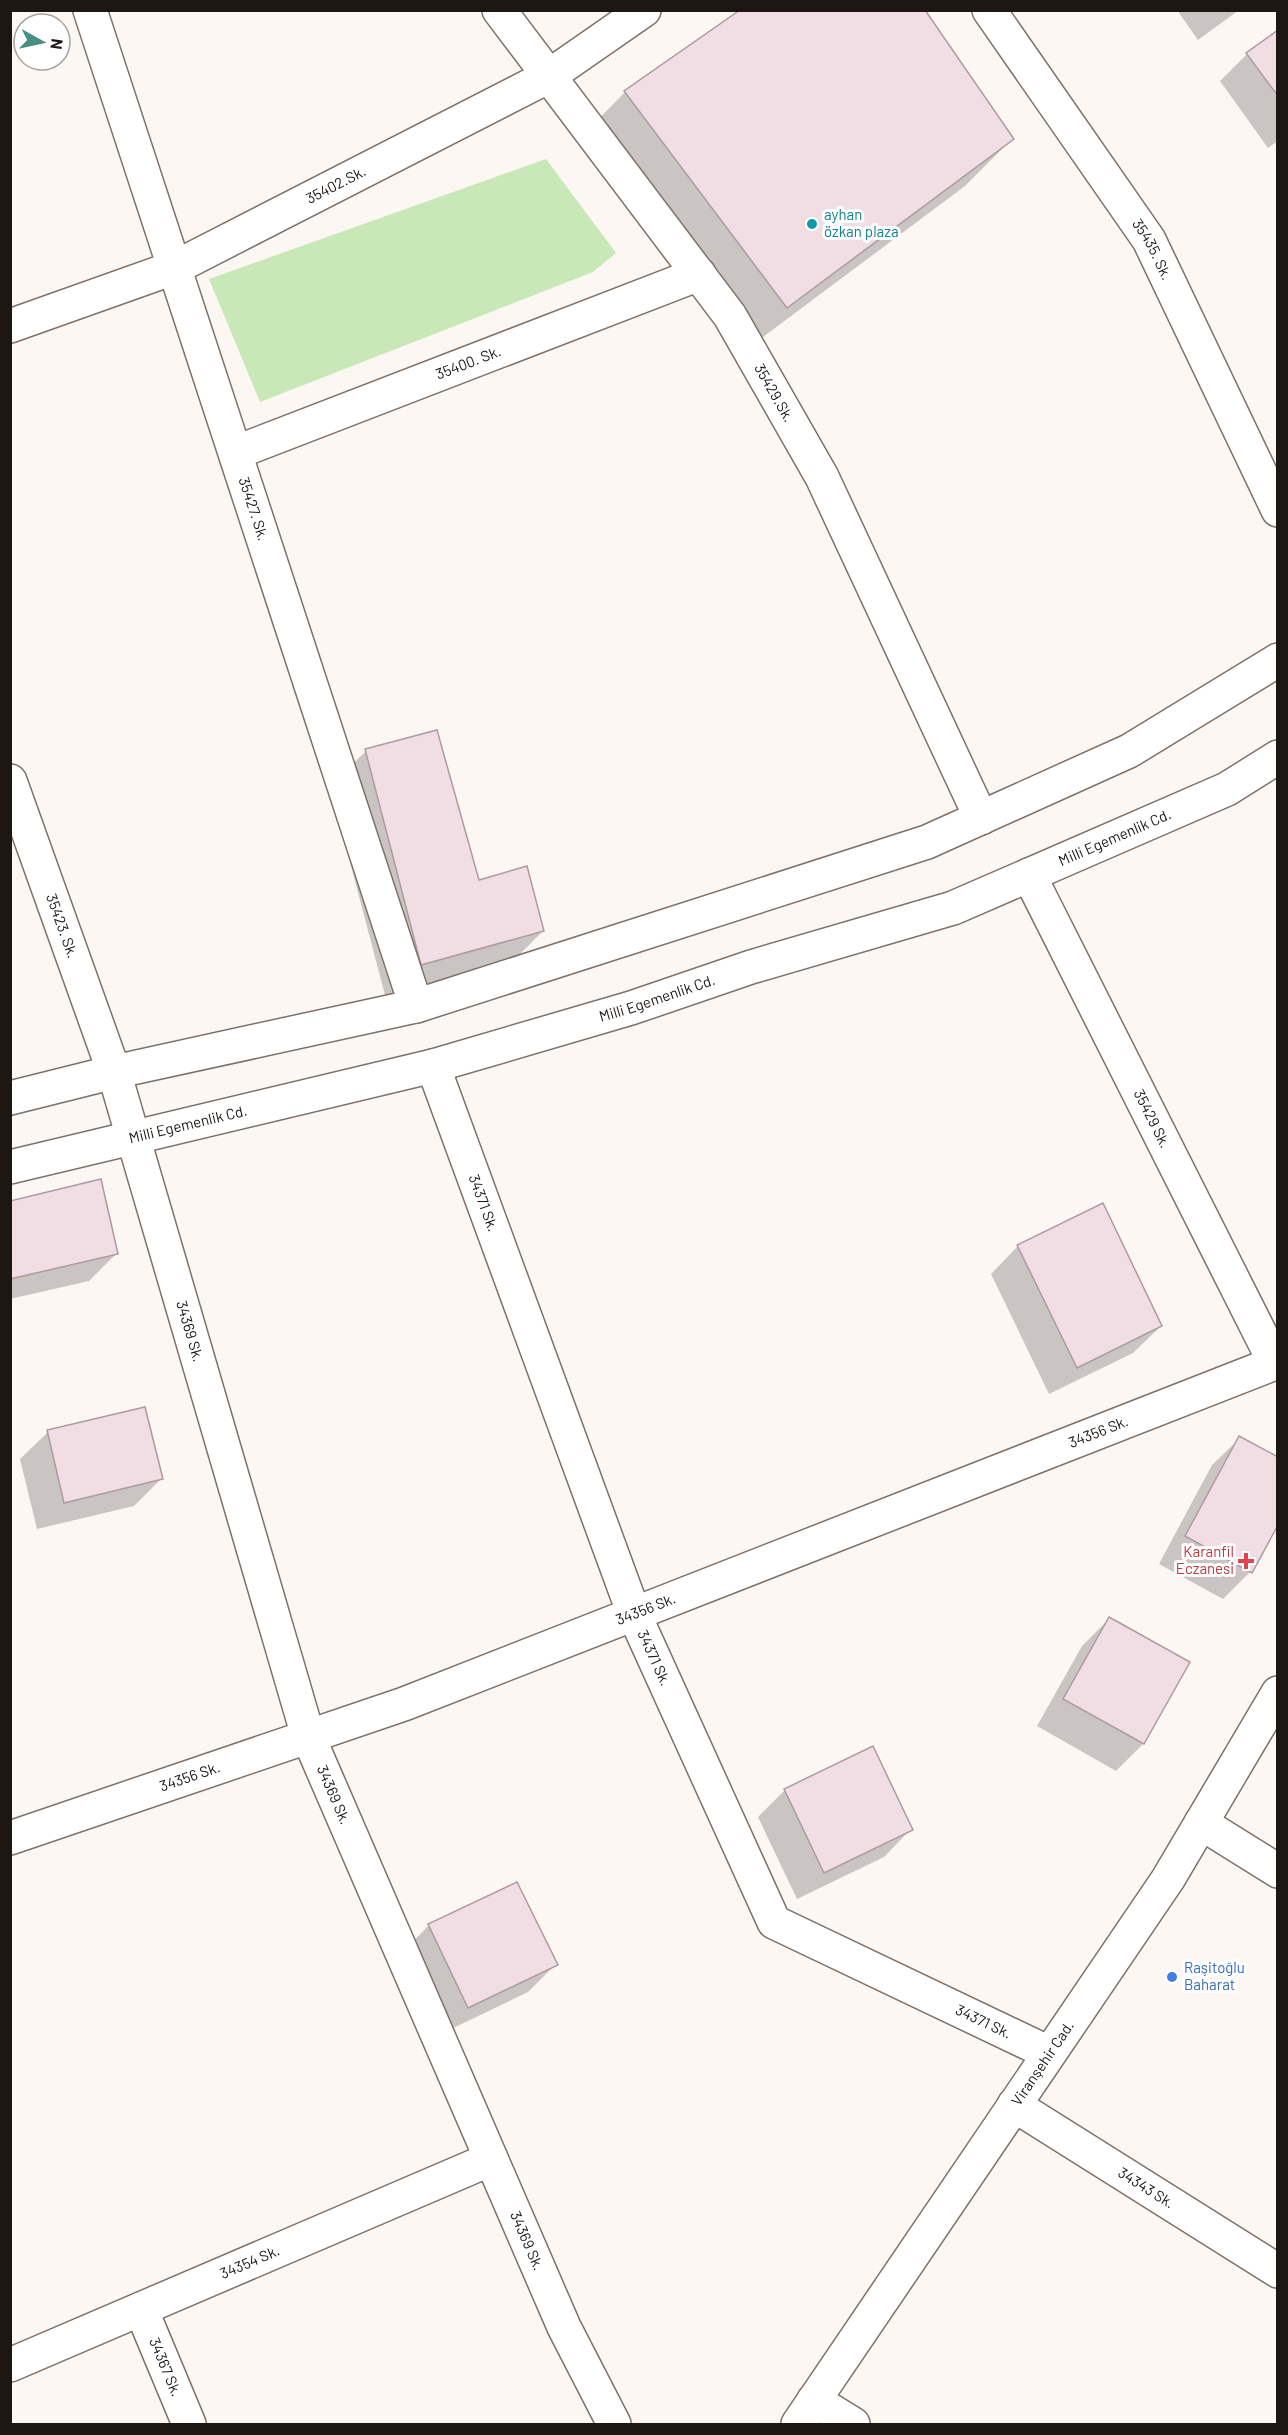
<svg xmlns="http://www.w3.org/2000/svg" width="1288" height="2435" font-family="Barlow,sans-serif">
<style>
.green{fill:#c9e8b7}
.shadow{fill:#0003}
.building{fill:#f0dee4;stroke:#ac9ba0;stroke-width:1.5}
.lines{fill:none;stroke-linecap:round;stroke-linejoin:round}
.minor-casing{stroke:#7e7168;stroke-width:36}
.minor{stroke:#fff;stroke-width:33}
.culture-dot{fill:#0f9aa8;stroke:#fff;stroke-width:2}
.health-dot{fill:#e0444e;stroke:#fff;stroke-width:2}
.shop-dot{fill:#3f7fe0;stroke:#fff;stroke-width:2}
.labels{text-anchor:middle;stroke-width:6;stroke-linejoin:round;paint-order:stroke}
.street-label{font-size:15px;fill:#1c1713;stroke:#fff}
.culture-label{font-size:15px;fill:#0d838f;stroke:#fff;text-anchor:start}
.health-label{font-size:15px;fill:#be3a42;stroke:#fff;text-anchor:end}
.shop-label{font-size:15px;fill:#366cbe;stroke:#fff;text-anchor:start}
</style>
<rect width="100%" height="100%" fill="#fdf7f3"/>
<path class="green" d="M546,159L616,253L593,272L260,402L209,279Z"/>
<path class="shadow" d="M743,10L1012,139L965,186L739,355L578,140L625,92Z
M1177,10H1239L1198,40Z
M1278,32V141L1268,148L1220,81L1247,54Z
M366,751L478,882L543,931L508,966L386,999L330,786Z
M10,1202L116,1254L89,1281L10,1299Z
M1018,1246L1161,1326L1133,1353L1049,1394L991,1274Z
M48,1432L161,1479L134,1506L37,1529L20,1459Z
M1240,1438L1250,1572L1223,1599L1159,1564L1212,1465Z
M1110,1618L1143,1744L1116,1771L1037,1726L1082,1646Z
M785,1790L911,1829L884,1857L797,1899L758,1817Z
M429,1925L556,1964L528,1992L441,2034L402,1953Z"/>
<path class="building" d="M740,10H925L1014,139L787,308L624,91Z
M1278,30V96L1246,53Z
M437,730L479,880L527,866L544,931L421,965L365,749Z
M101,1179L118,1254L10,1279V1201Z
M1103,1203L1162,1326L1077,1368L1017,1245Z
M145,1407L163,1479L64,1503L47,1430Z
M1239,1436L1278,1457V1525L1252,1573L1185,1536Z
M1109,1617L1190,1662L1144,1744L1063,1699Z
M873,1746L913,1830L824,1873L784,1789Z
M517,1882L558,1965L468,2008L428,1924Z"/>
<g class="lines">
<g class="minor-casing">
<g id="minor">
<path id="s1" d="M90,10L416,1006"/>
<path id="s2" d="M499,10L730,316L822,477L981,818"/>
<path id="s3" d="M989,10L1149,240L1278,510"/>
<path id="s4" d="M10,326L176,267L549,76L644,10"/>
<path id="s5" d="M237,452L699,274"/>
<path id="s6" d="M10,781L114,1072L308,1736L564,2327L614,2424"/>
<path id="s7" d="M1029,875L1275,1363"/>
<path id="s8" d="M433,1066L634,1614L774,1922L1049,2053"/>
<path d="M10,1098L114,1072L416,1006L927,842L1129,751L1278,660"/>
<path id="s9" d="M10,1167L433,1066L631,1008L751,967L953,908L1227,789L1278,757"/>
<path d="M1201,1823L1278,1871"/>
<path id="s10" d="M10,1838L404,1704L1275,1363"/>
<path id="s11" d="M1014,2105L1278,2271"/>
<path id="s12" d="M141,2309L189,2424"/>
<path id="s13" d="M10,2365L491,2159"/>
<path d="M814,2400L853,2424"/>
<path id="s14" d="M798,2424L1168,1879L1278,1693"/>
</g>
</g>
<use href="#minor" class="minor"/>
</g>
<circle class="culture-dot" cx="812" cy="224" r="6"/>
<path class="health-dot" d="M1243 1552h6v6h6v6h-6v6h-6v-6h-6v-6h6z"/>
<circle class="shop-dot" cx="1172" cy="1977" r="6"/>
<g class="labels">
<g class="street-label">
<text dy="5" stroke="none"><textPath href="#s4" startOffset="356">35402.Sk.</textPath></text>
<text dy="5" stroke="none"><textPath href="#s3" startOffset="290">35435. Sk.</textPath></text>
<text dy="5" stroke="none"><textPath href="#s5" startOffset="248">35400. Sk.</textPath></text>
<text dy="5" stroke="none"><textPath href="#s2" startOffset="472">35429.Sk.</textPath></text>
<text dy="5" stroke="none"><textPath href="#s1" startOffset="525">35427. Sk.</textPath></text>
<text dy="5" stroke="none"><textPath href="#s9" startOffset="1155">Milli Egemenlik Cd.</textPath></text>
<text dy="5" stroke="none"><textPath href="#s6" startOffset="154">35423. Sk.</textPath></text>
<text dy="5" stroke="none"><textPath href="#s9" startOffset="669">Milli Egemenlik Cd.</textPath></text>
<text dy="5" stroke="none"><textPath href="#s7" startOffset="273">35429 Sk.</textPath></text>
<text dy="5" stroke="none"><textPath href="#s9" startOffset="183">Milli Egemenlik Cd.</textPath></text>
<text dy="5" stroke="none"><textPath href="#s8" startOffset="146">34371 Sk.</textPath></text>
<text dy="5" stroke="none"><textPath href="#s6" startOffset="579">34369 Sk.</textPath></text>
<text dy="5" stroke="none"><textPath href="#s10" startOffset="1162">34356 Sk.</textPath></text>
<text dy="5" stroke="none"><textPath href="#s10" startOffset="676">34356 Sk.</textPath></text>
<text dy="5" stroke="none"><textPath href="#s8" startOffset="632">34371 Sk.</textPath></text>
<text dy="5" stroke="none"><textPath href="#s10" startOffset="190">34356 Sk.</textPath></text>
<text dy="5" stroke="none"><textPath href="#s6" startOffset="1065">34369 Sk.</textPath></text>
<text dy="5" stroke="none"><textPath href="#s8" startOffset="1154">34371 Sk.</textPath></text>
<text dy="5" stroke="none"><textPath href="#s14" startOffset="436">Viranşehir Cad.</textPath></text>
<text dy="5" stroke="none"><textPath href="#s11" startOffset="156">34343 Sk.</textPath></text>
<text dy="5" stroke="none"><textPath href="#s6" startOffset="1551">34369 Sk.</textPath></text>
<text dy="5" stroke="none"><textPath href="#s13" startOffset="261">34354 Sk.</textPath></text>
<text dy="5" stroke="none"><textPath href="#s12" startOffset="63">34367 Sk.</textPath></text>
</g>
<g class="culture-label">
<text x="824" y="220">ayhan<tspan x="824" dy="17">özkan plaza</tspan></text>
</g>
<g class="health-label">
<text x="1234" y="1557">Karanfil<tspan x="1234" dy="17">Eczanesi</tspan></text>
</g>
<g class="shop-label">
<text x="1184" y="1973">Raşitoğlu<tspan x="1184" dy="17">Baharat</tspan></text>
</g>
</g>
<rect width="1288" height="2435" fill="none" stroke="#1c1713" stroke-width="24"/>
<g transform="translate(42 42) rotate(98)"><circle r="28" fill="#ffffff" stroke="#a4a2a1" stroke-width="1.5"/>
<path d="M0-4.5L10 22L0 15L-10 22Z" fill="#488e85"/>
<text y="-9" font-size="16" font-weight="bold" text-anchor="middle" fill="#1c1713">N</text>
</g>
</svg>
